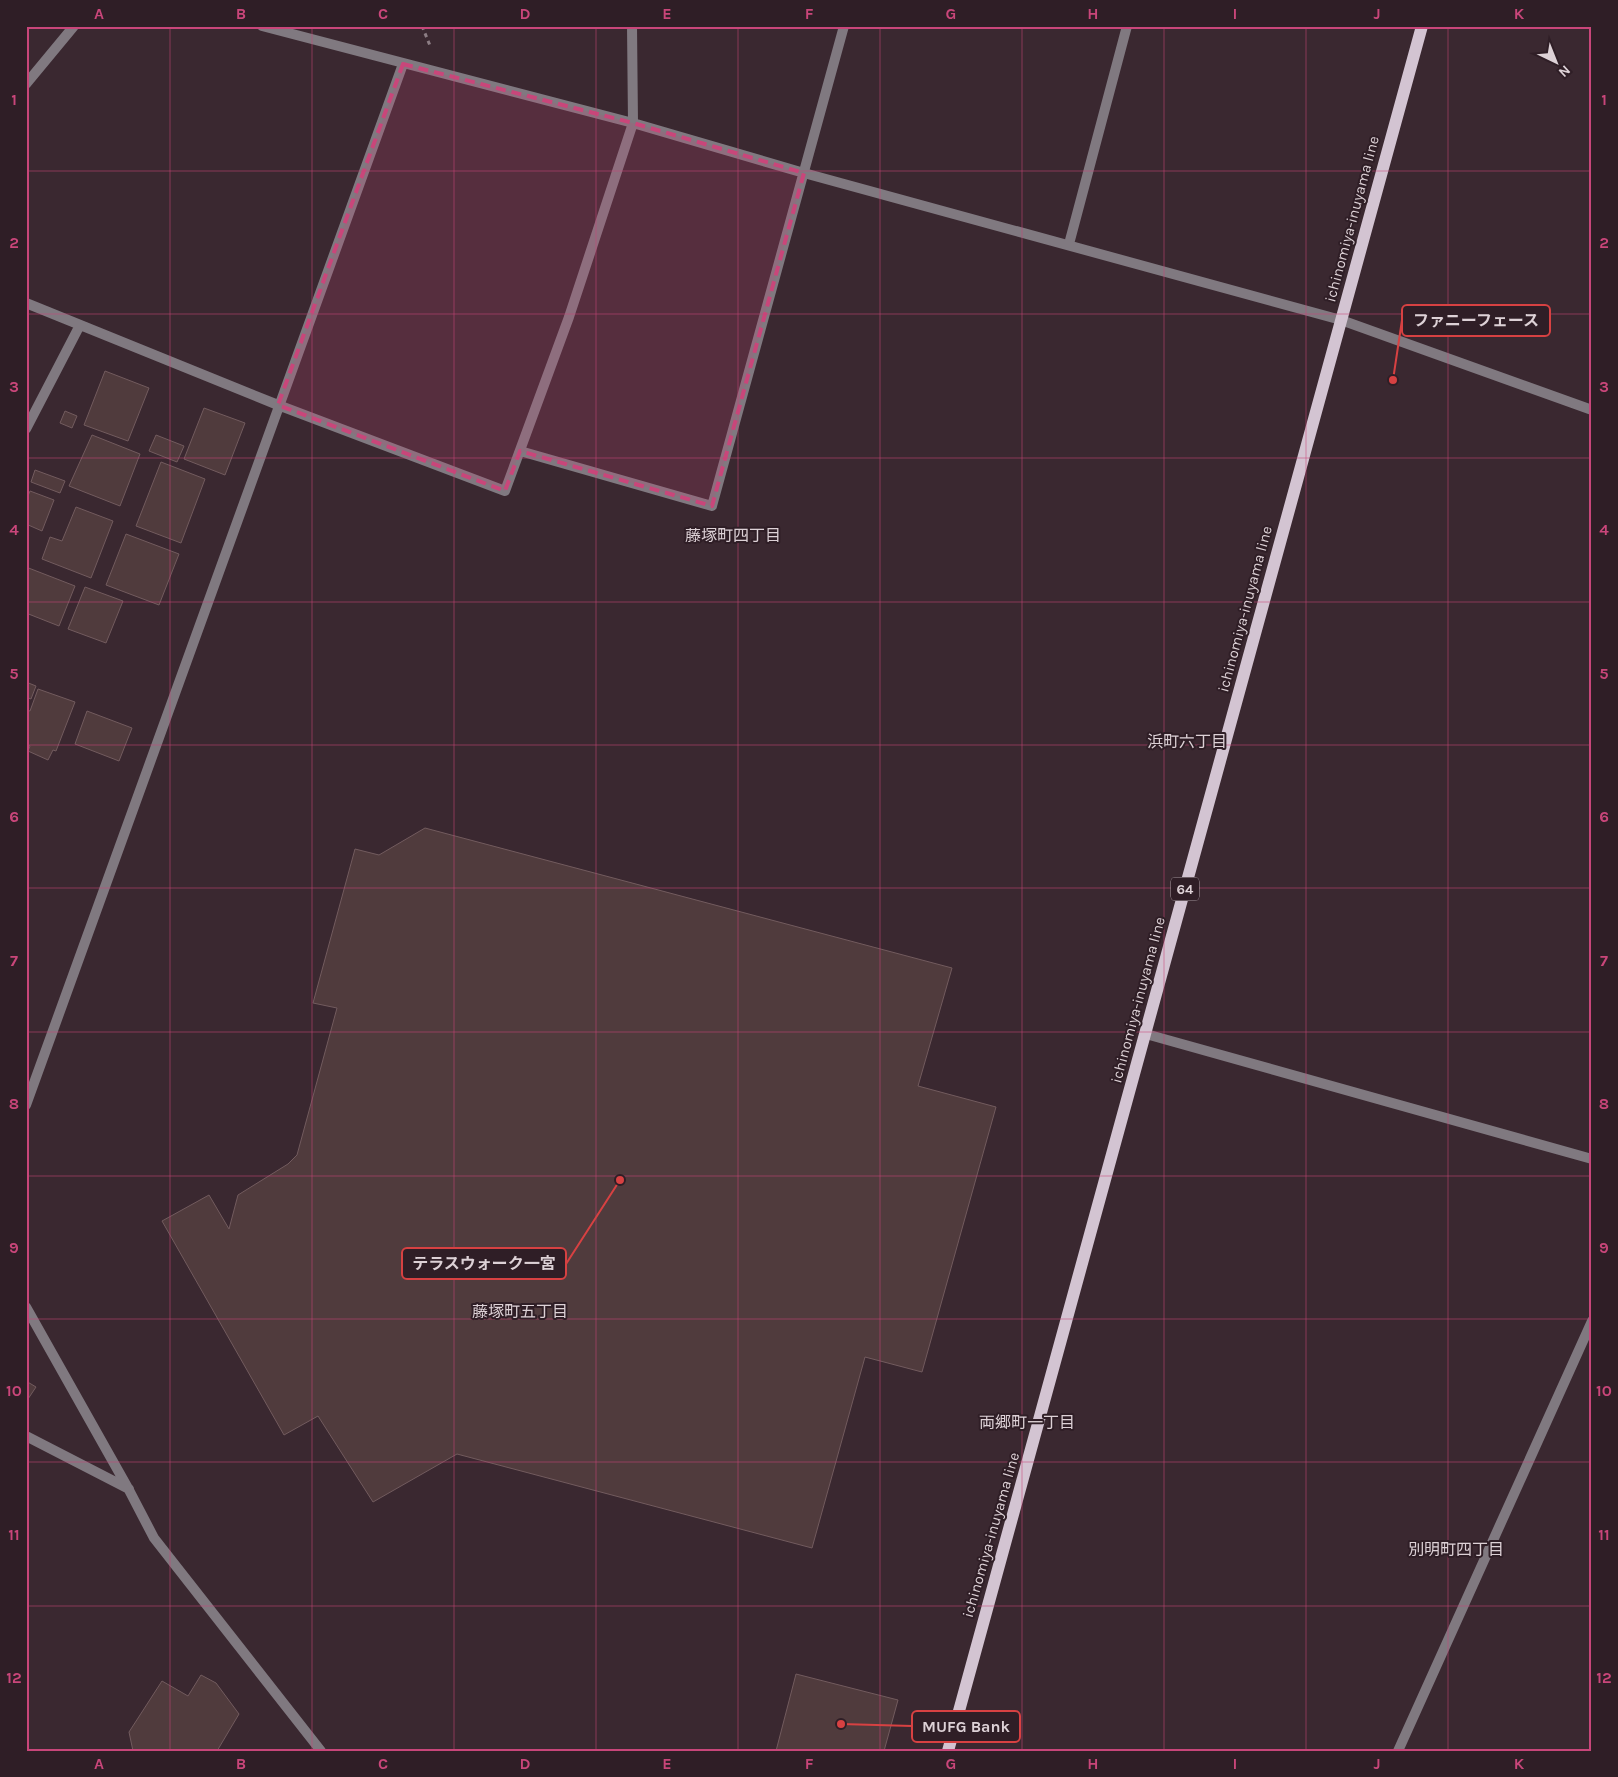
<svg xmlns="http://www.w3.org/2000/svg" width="1618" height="1777" font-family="Karla,'Noto Sans JP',sans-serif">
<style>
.building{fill:#503b3d;stroke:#725b5e}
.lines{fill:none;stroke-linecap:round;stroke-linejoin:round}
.path{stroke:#8c7d84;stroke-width:3;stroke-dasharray:4 4;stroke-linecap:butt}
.minor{stroke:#807980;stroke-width:10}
.primary{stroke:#d3c4d2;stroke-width:12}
.marked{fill:#c9467a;fill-opacity:0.2;stroke:#c9467a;stroke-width:4;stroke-dasharray:10 6;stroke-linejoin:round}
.grid{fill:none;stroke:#c9467a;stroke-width:1;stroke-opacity:0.55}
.labels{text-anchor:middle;stroke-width:4;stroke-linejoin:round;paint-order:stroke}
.shield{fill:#2f1e26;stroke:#a99ba1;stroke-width:1}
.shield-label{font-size:14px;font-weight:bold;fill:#ddd1d6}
.street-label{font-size:15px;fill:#ddd1d6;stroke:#2f1e26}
.neighbourhood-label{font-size:16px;fill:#ddd1d6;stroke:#2f1e26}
.leader{fill:none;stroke:#d74142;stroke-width:2}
.callout-dot{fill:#d74142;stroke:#2f1e26;stroke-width:2}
.callout{fill:#2f1e26;stroke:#d74142;stroke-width:2}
.callout-label{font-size:16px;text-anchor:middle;font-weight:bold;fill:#ddd1d6}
.neatline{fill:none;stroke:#c9467a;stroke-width:2}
.grid-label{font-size:16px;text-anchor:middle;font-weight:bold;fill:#c9467a}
</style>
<rect width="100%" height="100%" fill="#3a2830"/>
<path class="building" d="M105,371L149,388L128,441L84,425Z
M204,408L245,423L225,475L184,459Z
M65,411L77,416L72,428L60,423Z
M92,435L140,454L120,506L69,486Z
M156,435L184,446L177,462L149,451Z
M161,462L205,479L181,543L136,526Z
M35,470L65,481L60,493L31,482Z
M30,491L54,500L42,531L26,524V501Z
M76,507L113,521L91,578L42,559L50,537L62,541Z
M126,534L179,554L159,605L106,585Z
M26,567L75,586L59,626L26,613Z
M85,587L123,601L106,643L68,629Z
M26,682L36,686L31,699L26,697Z
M38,689L75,702L56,751L53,750L48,760L28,751L30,746L26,744V710L30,711Z
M87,711L132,728L119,761L75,744Z
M425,828L952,968L918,1086L996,1107L922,1372L865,1357L812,1548L457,1454L373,1502L318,1416L284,1435L162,1221L209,1195L229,1229L238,1195L288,1164L297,1155L337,1008L313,1003L355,849L379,855Z
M26,1381L36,1387L26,1402Z
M796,1674L898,1700L884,1751H776Z
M201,1675L216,1683L239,1714L217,1751H133L129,1732L162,1681L188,1696Z"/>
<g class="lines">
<path class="path" d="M422,26L431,48"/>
<path class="minor" d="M262,26L633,123L804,173L1341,320L1592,410
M26,84L74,26
M1069,244L1127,26
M26,303L278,405L505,491L569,317L633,123L632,26
M26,429L80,325
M520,451L712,506L844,26
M1146,1034L1592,1159
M26,1105L403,64
M26,1307L129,1490L154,1538L321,1751
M26,1436L129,1489
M1398,1751L1592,1321"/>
<path class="primary" d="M948,1751L1422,26"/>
</g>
<path class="marked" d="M403,64L633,123L804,173L712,506L520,451L505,491L278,405Z"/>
<path class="grid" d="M170,26V1751M312,26V1751M454,26V1751M596,26V1751M738,26V1751M880,26V1751M1022,26V1751M1164,26V1751M1306,26V1751M1448,26V1751M26,171H1592M26,314H1592M26,458H1592M26,602H1592M26,745H1592M26,888H1592M26,1032H1592M26,1176H1592M26,1319H1592M26,1462H1592M26,1606H1592"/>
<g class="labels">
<rect class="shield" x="1171" y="877.5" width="28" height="23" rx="4"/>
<g class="shield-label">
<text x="1185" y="894">64</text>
</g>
<g class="street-label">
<text transform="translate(1352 219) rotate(-75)" y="5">ichinomiya-inuyama line</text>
<text transform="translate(1245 609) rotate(-75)" y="5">ichinomiya-inuyama line</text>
<text transform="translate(1138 1000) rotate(-75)" y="5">ichinomiya-inuyama line</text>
<text transform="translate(991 1535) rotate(-74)" y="5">ichinomiya-inuyama line</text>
</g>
<g class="neighbourhood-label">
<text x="733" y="541">藤塚町四丁目</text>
<text x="1187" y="747">浜町六丁目</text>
<text x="520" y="1317">藤塚町五丁目</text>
<text x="1027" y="1428">両郷町一丁目</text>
<text x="1456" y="1555">別明町四丁目</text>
</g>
</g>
<path class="leader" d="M1393 380L1402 320M620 1180L566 1264M841 1724L912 1726"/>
<g class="callout-dot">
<circle cx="1393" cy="380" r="5"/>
<circle cx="620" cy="1180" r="5"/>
<circle cx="841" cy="1724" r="5"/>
</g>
<g class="callout">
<rect x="1402" y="305" width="148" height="31" rx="5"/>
<rect x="402" y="1248" width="164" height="31" rx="5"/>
<rect x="912" y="1711" width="108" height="31" rx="5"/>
</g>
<g class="callout-label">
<text x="1476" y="326">ファニーフェース</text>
<text x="484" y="1269">テラスウォーク一宮</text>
<text x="966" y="1732">MUFG Bank</text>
</g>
<rect width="1618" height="1777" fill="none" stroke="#2f1e26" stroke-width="55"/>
<g transform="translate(1556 62) rotate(137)" stroke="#2f1e26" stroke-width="4" paint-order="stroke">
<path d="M0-4L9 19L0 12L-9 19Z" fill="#ddd1d6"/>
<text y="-8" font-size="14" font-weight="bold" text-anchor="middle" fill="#ddd1d6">N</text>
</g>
<rect x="28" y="28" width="1562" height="1722" class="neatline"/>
<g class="grid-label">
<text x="99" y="19">A</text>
<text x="241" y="19">B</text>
<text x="383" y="19">C</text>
<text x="525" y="19">D</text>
<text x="667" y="19">E</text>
<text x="809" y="19">F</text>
<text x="951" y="19">G</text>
<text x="1093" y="19">H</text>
<text x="1235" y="19">I</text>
<text x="1377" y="19">J</text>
<text x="1519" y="19">K</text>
<text x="14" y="105">1</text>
<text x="1604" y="105">1</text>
<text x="14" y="248">2</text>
<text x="1604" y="248">2</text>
<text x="14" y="392">3</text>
<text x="1604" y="392">3</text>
<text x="14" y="535">4</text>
<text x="1604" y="535">4</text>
<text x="14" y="679">5</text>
<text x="1604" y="679">5</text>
<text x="14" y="822">6</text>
<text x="1604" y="822">6</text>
<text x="14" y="966">7</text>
<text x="1604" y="966">7</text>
<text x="14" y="1109">8</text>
<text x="1604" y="1109">8</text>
<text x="14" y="1253">9</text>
<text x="1604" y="1253">9</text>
<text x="14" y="1396">10</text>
<text x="1604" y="1396">10</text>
<text x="14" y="1540">11</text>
<text x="1604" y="1540">11</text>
<text x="14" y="1683">12</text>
<text x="1604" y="1683">12</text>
<text x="99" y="1769">A</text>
<text x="241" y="1769">B</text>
<text x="383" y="1769">C</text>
<text x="525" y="1769">D</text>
<text x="667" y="1769">E</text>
<text x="809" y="1769">F</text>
<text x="951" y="1769">G</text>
<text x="1093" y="1769">H</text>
<text x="1235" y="1769">I</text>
<text x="1377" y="1769">J</text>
<text x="1519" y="1769">K</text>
</g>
</svg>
